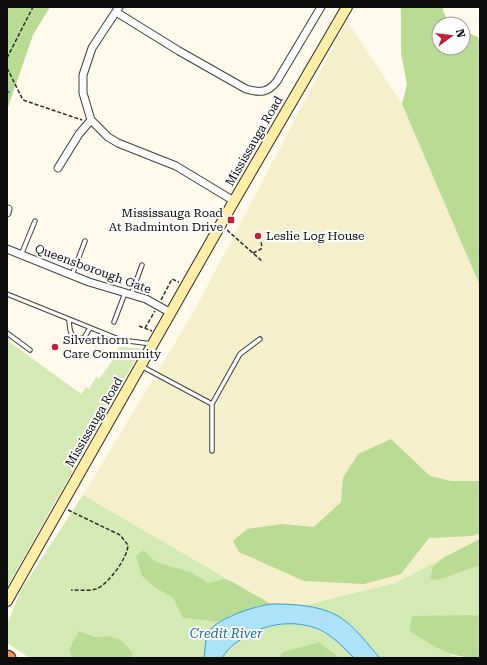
<svg xmlns="http://www.w3.org/2000/svg" width="487" height="665" font-family="'Roboto Serif',serif">
<style>
.farmland{fill:#f5efcb}
.green{fill:#d4eab4}
.forest{fill:#b9db93}
.water{fill:#aee2f8;stroke:#339ed1}
.lines{fill:none;stroke-linecap:round;stroke-linejoin:round}
.stream{stroke:#339ed1;stroke-width:2.5}
.lane-casing{stroke:#3f3f3f;stroke-width:5.5}
.street-casing{stroke:#3f3f3f;stroke-width:9}
.secondary-casing{stroke:#2e2e2e;stroke-width:12}
.highway-casing{stroke:#1d1d1d;stroke-width:15}
.path{stroke:#2e2e2e;stroke-width:1.5;stroke-dasharray:4 2;stroke-linecap:butt}
.lane{stroke:#fff;stroke-width:3.5}
.street{stroke:#fff;stroke-width:7}
.secondary{stroke:#ffeea6;stroke-width:10}
.highway{stroke:#f9904f;stroke-width:13}
.poi-dot{fill:#c02034;stroke:#fff;stroke-width:1.5}
.labels{text-anchor:middle;stroke-width:4;stroke-linejoin:round;paint-order:stroke}
.street-label{font-size:12px;fill:#0c0c0c;stroke:#fff}
.poi-label{font-size:12px;fill:#0c0c0c;stroke:#fff;text-anchor:start}
.water-label{font-size:13px;font-style:italic;fill:#126ea1;stroke:#fff}
</style>
<rect width="100%" height="100%" fill="#fffaeb"/>
<path class="farmland" d="M347,21L402,104L480,286V539L395,583L302,606L271,604L83,495L193,313Z"/>
<path class="green" d="M7,340L81,394L86,387L89,389L96,377L99,379L113,360L119,347L139,348L141,350L7,587Z
M83,495L231,581L224,579L208,583L191,572L156,562L144,550L156,588L173,598L183,618L219,622L207,635L204,658H131L133,653L109,636L96,637L79,631L69,649L72,658H30L7,643V624L21,590Z
M480,539V634L451,655L463,658H380L355,630L302,606L395,583Z
M297,623L313,628L333,637L354,658H340L319,642L282,652L279,658H222C238,632 268,625 297,623Z"/>
<path class="forest" d="M7,7H50L33,35L7,110Z
M401,7H443V11L450,24H439V48H463V31L478,37L480,46V286L402,104L407,85L401,53Z
M391,439L430,476L451,481H480V533L472,536L429,538L401,574L364,584L304,581L239,552L233,541L247,529L282,524L314,527L341,502L343,478L358,454Z
M480,539V565L438,580L430,579L433,567L443,558Z
M144,550L156,562L191,572L208,583L224,579L231,581L271,604L257,606L248,611L231,615L219,622L183,618L173,598L156,588L142,576L136,556Z
M470,615L480,616V658C448,658 435,646 409,631L412,616Z
M79,631L96,637L109,636L121,640L133,653L131,658H72L69,649Z
M319,642L340,658H279L282,652Z"/>
<path class="water" d="M271,604C293,604 319,605 338,616C355,626 367,644 380,658H354C348,652 341,644 334,639C311,619 275,620 250,634C237,642 230,645 222,658H204C205,651 205,643 207,636C211,619 256,606 271,604Z"/>
<g class="lines">
<path class="stream" d="M7,91L9,92"/>
<g class="lane-casing">
<path id="lane" d="M21,255L35,221
M72,275L85,241
M7,294L121,340L152,344
M131,295L142,265
M69,320C70,329 69,335 78,339L84,338L90,328
M114,322L125,293
M7,333L30,350
M141,366L212,404L240,354L260,339
M212,404V451"/>
</g>
<g class="street-casing">
<path id="street" d="M119,7L92,48L83,75V93L91,120L108,137L118,143L176,166L234,201
M116,12L179,51L246,89C260,93 268,93 277,81L321,7
M58,168L79,134L91,120
M7,213L8,209
M7,249L89,282L146,299L171,313"/>
</g>
<g class="secondary-casing">
<path id="secondary" d="M7,601L234,201L347,7"/>
</g>
<g class="highway-casing">
<path id="highway" d="M7,657L9,658"/>
</g>
<path class="path" d="M7,58L33,7
M7,68L23,100L82,120
M227,230L263,262
M253,253L261,249L262,247L261,242
M161,300L172,279L179,282
M139,326L152,331
M145,328L155,311
M68,510L120,535L128,545C128,557 108,585 96,589C88,591 79,590 71,590"/>
<use href="#lane" class="lane"/>
<use href="#street" class="street"/>
<use href="#secondary" class="secondary"/>
<use href="#highway" class="highway"/>
</g>
<g class="poi-dot">
<rect x="227" y="216" width="8" height="8" rx="2"/>
<circle cx="258" cy="236" r="4"/>
<circle cx="55" cy="347" r="4"/>
</g>
<g class="labels">
<g class="street-label">
<text transform="translate(254 141) rotate(-60)" y="4">Mississauga Road</text>
<text transform="translate(93 269) rotate(20)" y="4">Queensborough Gate</text>
<text transform="translate(94 422) rotate(-60)" y="4">Mississauga Road</text>
</g>
<g class="poi-label">
<text x="223" y="217" text-anchor="end">Mississauga Road<tspan x="223" dy="14">At Badminton Drive</tspan></text>
<text x="266" y="240">Leslie Log House</text>
<text x="63" y="344">Silverthorn<tspan x="63" dy="14">Care Community</tspan></text>
</g>
<g class="water-label">
<text x="226" y="638">Credit River</text>
</g>
</g>
<rect width="487" height="665" fill="none" stroke="#0c0c0c" stroke-width="16"/>
<g transform="translate(451 36) rotate(75)"><circle r="19" fill="#ffffff" stroke="#9e9e9e"/>
<path d="M0-3L7 15L0 10L-7 15Z" fill="#c02034"/>
<text y="-6" font-size="11" font-weight="bold" text-anchor="middle" fill="#0c0c0c">N</text>
</g>
</svg>
